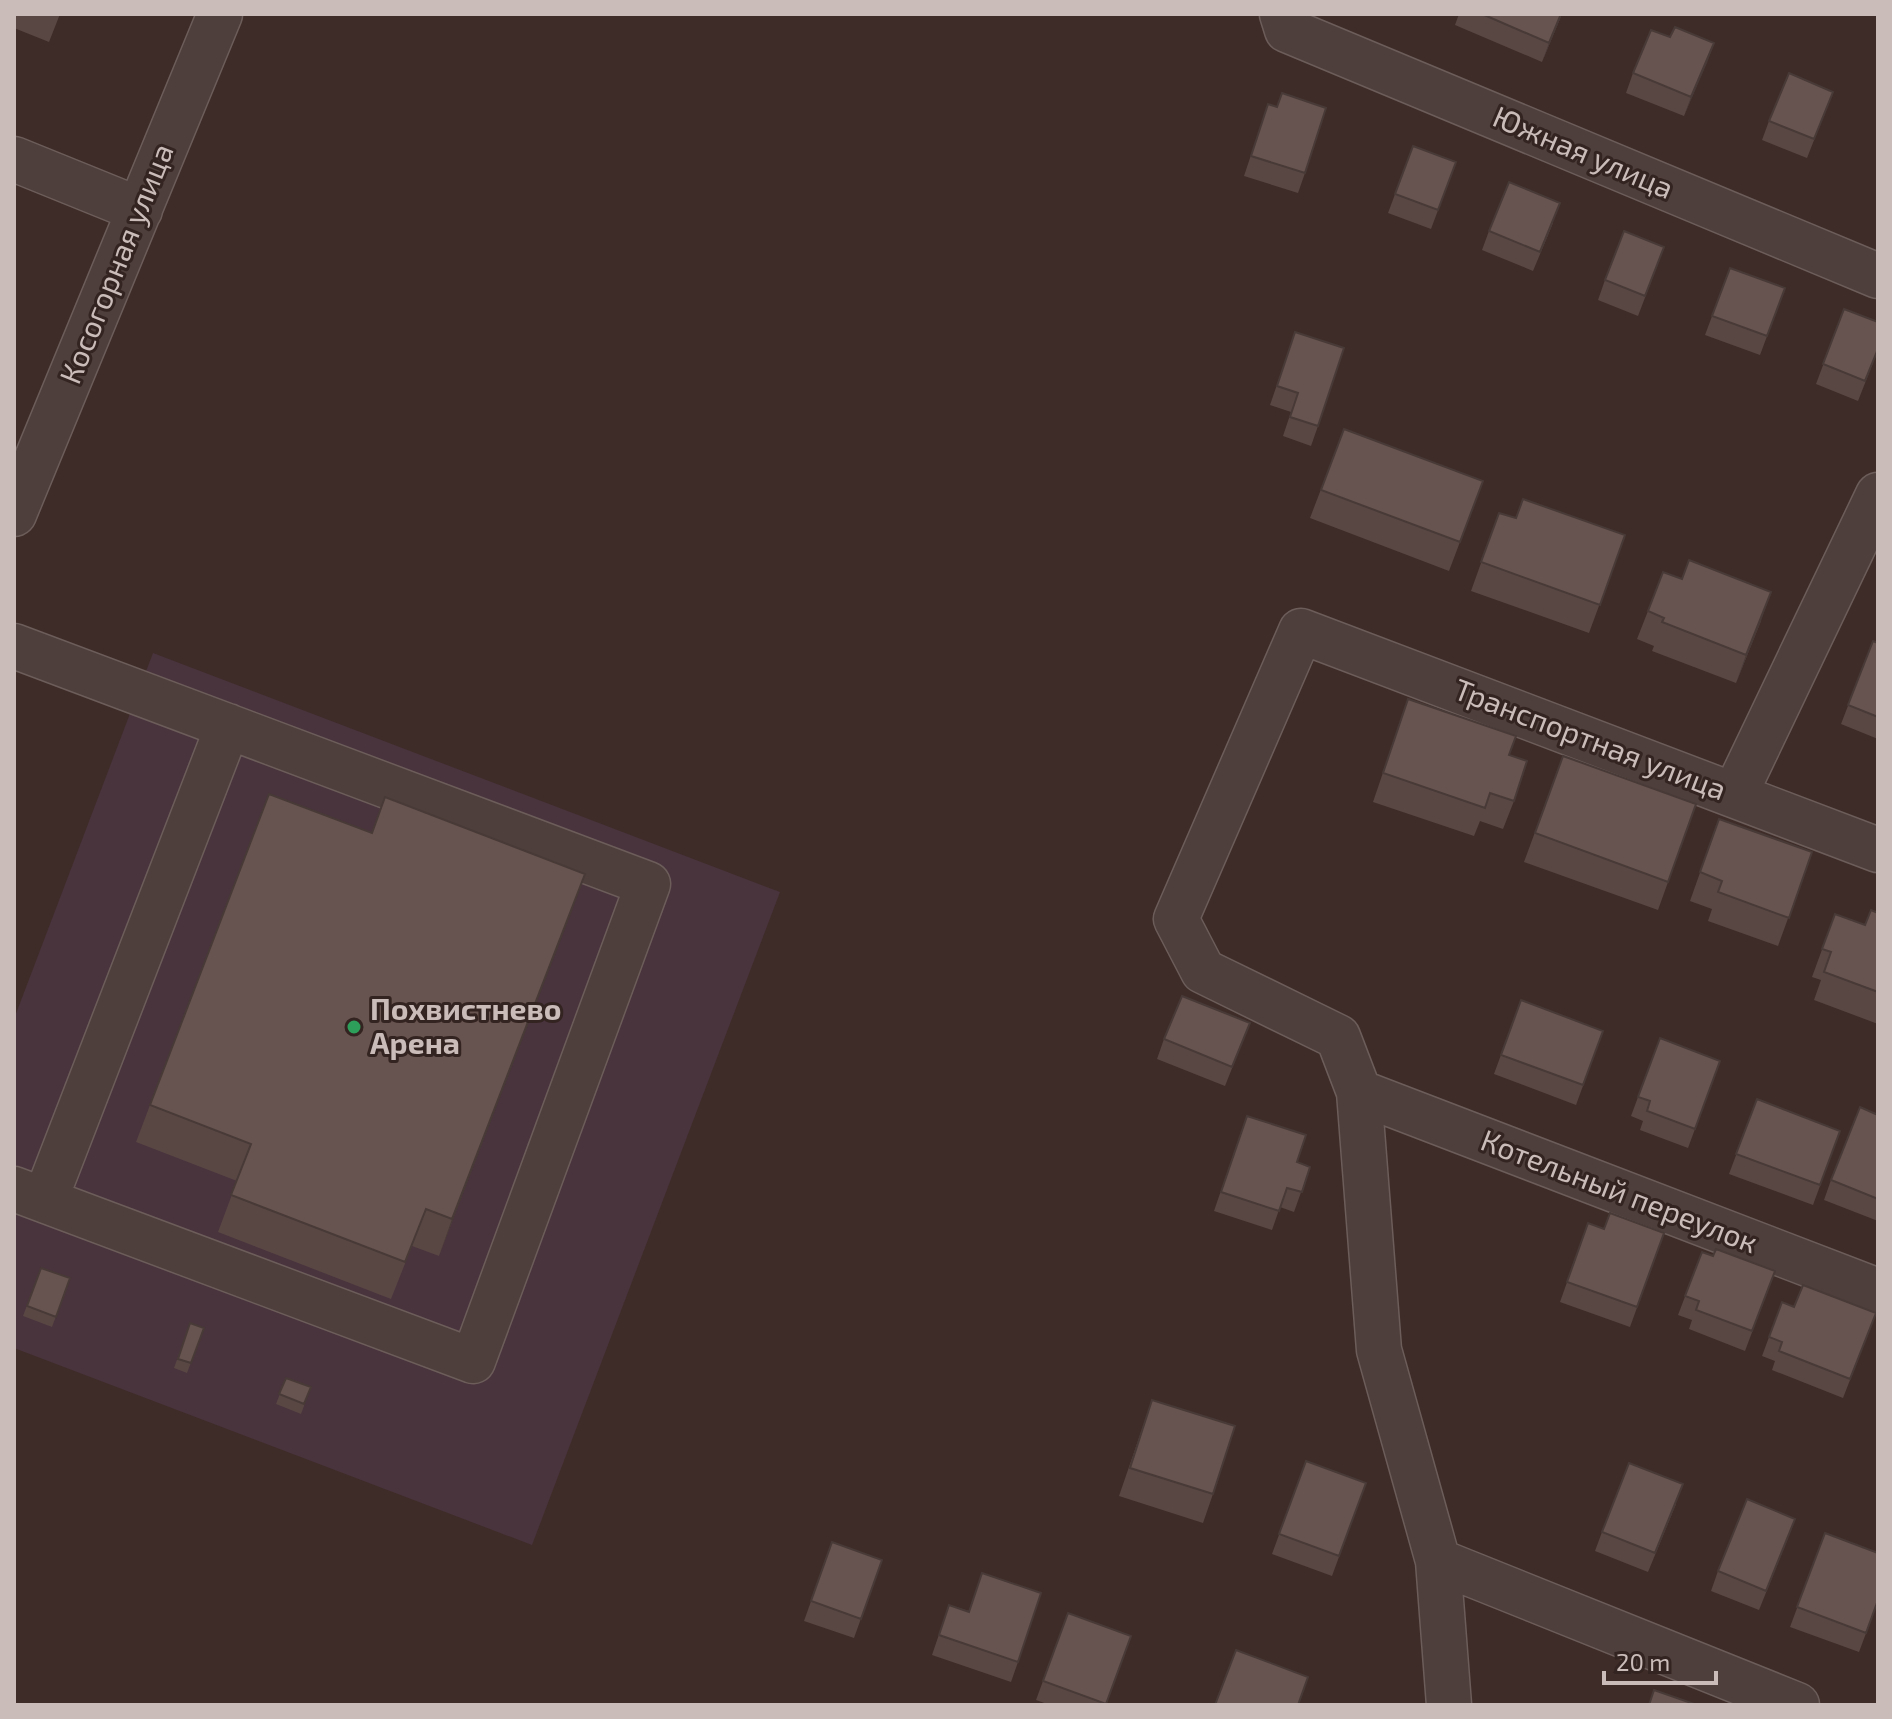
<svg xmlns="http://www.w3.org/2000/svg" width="1892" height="1719" font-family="'Exo 2',sans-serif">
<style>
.green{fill:#49333d}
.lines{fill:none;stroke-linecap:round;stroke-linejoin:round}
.minor-casing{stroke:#6c5d5a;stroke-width:47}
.minor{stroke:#4e3f3c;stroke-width:44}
.wall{fill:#594744}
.shaded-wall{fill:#483a37}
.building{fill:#67534f;stroke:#483a37;stroke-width:2}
.leisure-dot{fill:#2e9e5b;stroke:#342421;stroke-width:3}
.labels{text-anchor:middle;stroke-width:6;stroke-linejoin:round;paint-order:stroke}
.street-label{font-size:30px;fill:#c9bcb9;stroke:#342421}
.poi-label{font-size:30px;font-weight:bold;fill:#c9bcb9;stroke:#342421;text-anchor:start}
</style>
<rect width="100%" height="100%" fill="#3e2c28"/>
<path class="green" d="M153,653L780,892L532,1545L14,1348V1019Z"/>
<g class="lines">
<g class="minor-casing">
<path id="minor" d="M1282,14L1287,30L1878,276
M14,159L140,210
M14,514L220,14
M14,646L648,884L473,1361L14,1189
M1735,794L1878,495
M1359,1092L1878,1291
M45,1200L228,726
M1438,1561L1797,1705
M1449,1705L1438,1561L1379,1350L1359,1092L1338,1037L1203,971L1176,919L1301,631L1878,850"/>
</g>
<use href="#minor" class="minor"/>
</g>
<path class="wall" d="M14,14H60L49,42L14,28Z
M1459,14H1562L1542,62L1455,25Z
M1670,37L1714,43L1684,116L1626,93L1633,73Z
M1833,92L1807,158L1762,140L1769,121Z
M1282,93L1305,173L1298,193L1244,176L1268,104L1277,107Z
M1413,146L1456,162L1431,229L1388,213Z
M1553,223L1533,271L1482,250L1489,231Z
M1657,266L1638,316L1598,300L1605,280Z
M1730,268L1785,288L1760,355L1705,335Z
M1844,309L1878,350L1858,401L1816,384Z
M1295,332L1318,426L1311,446L1283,436L1291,412L1270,405Z
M1344,429L1483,481L1449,571L1310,518Z
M1499,513L1515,518L1625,535L1589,633L1471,591Z
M1648,611L1761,621L1736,683L1652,651L1654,646L1637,639Z
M1873,641L1878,643V739L1841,724Z
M1408,699L1509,755L1514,801L1503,829L1480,821L1474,836L1373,802Z
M1563,756L1696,804L1658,910L1524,862Z
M1719,819L1812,852L1778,946L1708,921L1712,909L1690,901Z
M372,833L585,874L439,1256L412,1246L391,1299L218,1232L237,1181L136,1142L150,1105Z
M1878,913V1024L1814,1000L1821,980L1812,977L1835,914L1865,925Z
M1521,1000L1603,1031L1576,1105L1494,1074Z
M1250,1023L1225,1086L1157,1059L1164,1039Z
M1660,1038L1720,1061L1688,1148L1640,1130L1643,1121L1631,1116Z
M1757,1099L1840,1131L1813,1205L1729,1174Z
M1878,1115V1221L1824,1200L1831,1180Z
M1240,1135L1297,1162L1310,1167L1294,1212L1280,1207L1272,1230L1214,1211Z
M1588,1223L1604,1229L1664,1233L1630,1327L1560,1302Z
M1702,1252L1713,1256L1775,1271L1745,1351L1689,1329L1692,1320L1678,1315Z
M41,1268L70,1278L52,1327L23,1316Z
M1782,1302L1794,1307L1876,1313L1843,1398L1772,1370L1775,1361L1762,1356Z
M190,1323L204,1328L187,1373L174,1368Z
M286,1378L311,1387L301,1414L276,1404Z
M1152,1400L1213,1494L1203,1523L1119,1496Z
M1306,1461L1366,1483L1332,1576L1272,1554Z
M1676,1504L1648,1572L1595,1551L1602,1532Z
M1825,1533L1878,1601L1859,1652L1790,1627Z
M1788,1538L1759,1610L1711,1591L1718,1571Z
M832,1542L882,1560L854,1638L804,1621Z
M949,1605L969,1611L1018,1662L1011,1682L932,1655Z
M1068,1613L1131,1636L1106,1705H1050L1036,1700Z"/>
<path class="shaded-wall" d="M1561,14H1562L1542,62L1549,43Z
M1714,43L1707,63L1684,116L1691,97Z
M1771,592L1761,621L1736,683L1746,655Z
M585,874L572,911L439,1256L452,1219Z"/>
<path class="building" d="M1482,14H1561L1549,43Z
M1675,27L1714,43L1691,97L1633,73L1651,30L1670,37Z
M1789,73L1833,92L1814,139L1769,121Z
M1282,93L1326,108L1305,173L1251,156L1268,104L1277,107Z
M1413,146L1456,162L1438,210L1395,194Z
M1509,182L1560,203L1540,252L1489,231Z
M1624,231L1664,247L1645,296L1605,280Z
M1730,268L1785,288L1767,336L1712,316Z
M1844,309L1878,322V349L1865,381L1823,364Z
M1295,332L1344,348L1318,426L1290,417L1298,393L1277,386Z
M1344,429L1483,481L1460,542L1321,490Z
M1523,499L1625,535L1600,605L1481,562L1499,513L1516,518Z
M1689,560L1771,592L1746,655L1662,622L1664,618L1648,611L1663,572L1682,579Z
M1873,641L1878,643V717L1848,705Z
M1408,699L1516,736L1509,755L1527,761L1514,801L1490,793L1485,808L1383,773Z
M1563,756L1696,804L1668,882L1535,833Z
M269,794L372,833L385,797L585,874L452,1219L426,1209L405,1262L231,1195L251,1144L150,1105Z
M1719,819L1812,852L1789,918L1718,892L1722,881L1700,872Z
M1871,910L1878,913V992L1824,972L1831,952L1822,949L1835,914L1865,925Z
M1182,996L1250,1023L1232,1067L1164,1039Z
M1521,1000L1603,1031L1583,1085L1501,1055Z
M1660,1038L1720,1061L1695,1129L1647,1111L1650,1101L1638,1097Z
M1757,1099L1840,1131L1820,1185L1736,1154Z
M1860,1107L1878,1115V1199L1831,1180Z
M1247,1116L1306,1135L1297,1162L1310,1167L1302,1192L1287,1188L1279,1211L1221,1192Z
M1610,1213L1664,1233L1637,1307L1567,1282L1588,1223L1604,1229Z
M1716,1249L1775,1271L1752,1331L1696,1310L1699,1301L1685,1296L1702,1252L1713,1256Z
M41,1268L70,1278L56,1317L27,1306Z
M1803,1285L1876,1313L1850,1379L1779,1351L1782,1342L1769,1337L1782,1302L1794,1307Z
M190,1323L204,1328L191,1363L178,1359Z
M286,1378L311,1387L304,1404L279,1394Z
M1152,1400L1235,1426L1213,1494L1130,1468Z
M1306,1461L1366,1483L1339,1556L1279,1534Z
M1629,1463L1683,1484L1655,1553L1602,1532Z
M1747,1499L1795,1519L1766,1591L1718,1571Z
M1825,1533L1878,1553V1600L1866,1633L1797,1607Z
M832,1542L882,1560L861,1619L811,1601Z
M982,1573L1041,1593L1018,1662L939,1635L949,1605L969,1612Z
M1068,1613L1131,1636L1106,1704L1043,1681Z
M1236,1650L1308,1677L1298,1705H1215Z
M1654,1690L1697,1705H1649Z"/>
<circle class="leisure-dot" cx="354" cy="1027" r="8"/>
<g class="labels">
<g class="street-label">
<text transform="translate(1583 153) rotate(23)" y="10">Южная улица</text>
<text transform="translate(117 264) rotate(-68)" y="10">Косогорная улица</text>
<text transform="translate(1590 740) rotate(21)" y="10">Транспортная улица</text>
<text transform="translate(1619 1192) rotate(21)" y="10">Котельный переулок</text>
</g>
<g class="poi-label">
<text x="370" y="1020">Похвистнево<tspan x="370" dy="34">Арена</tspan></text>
</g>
</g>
<rect width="1892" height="1719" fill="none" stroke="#c9bcb9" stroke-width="32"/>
<path d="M1604 1671v12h112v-12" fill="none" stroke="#c9bcb9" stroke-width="4"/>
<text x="1616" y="1671" font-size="24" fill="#c9bcb9" stroke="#342421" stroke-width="6" paint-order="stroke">20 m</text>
</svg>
